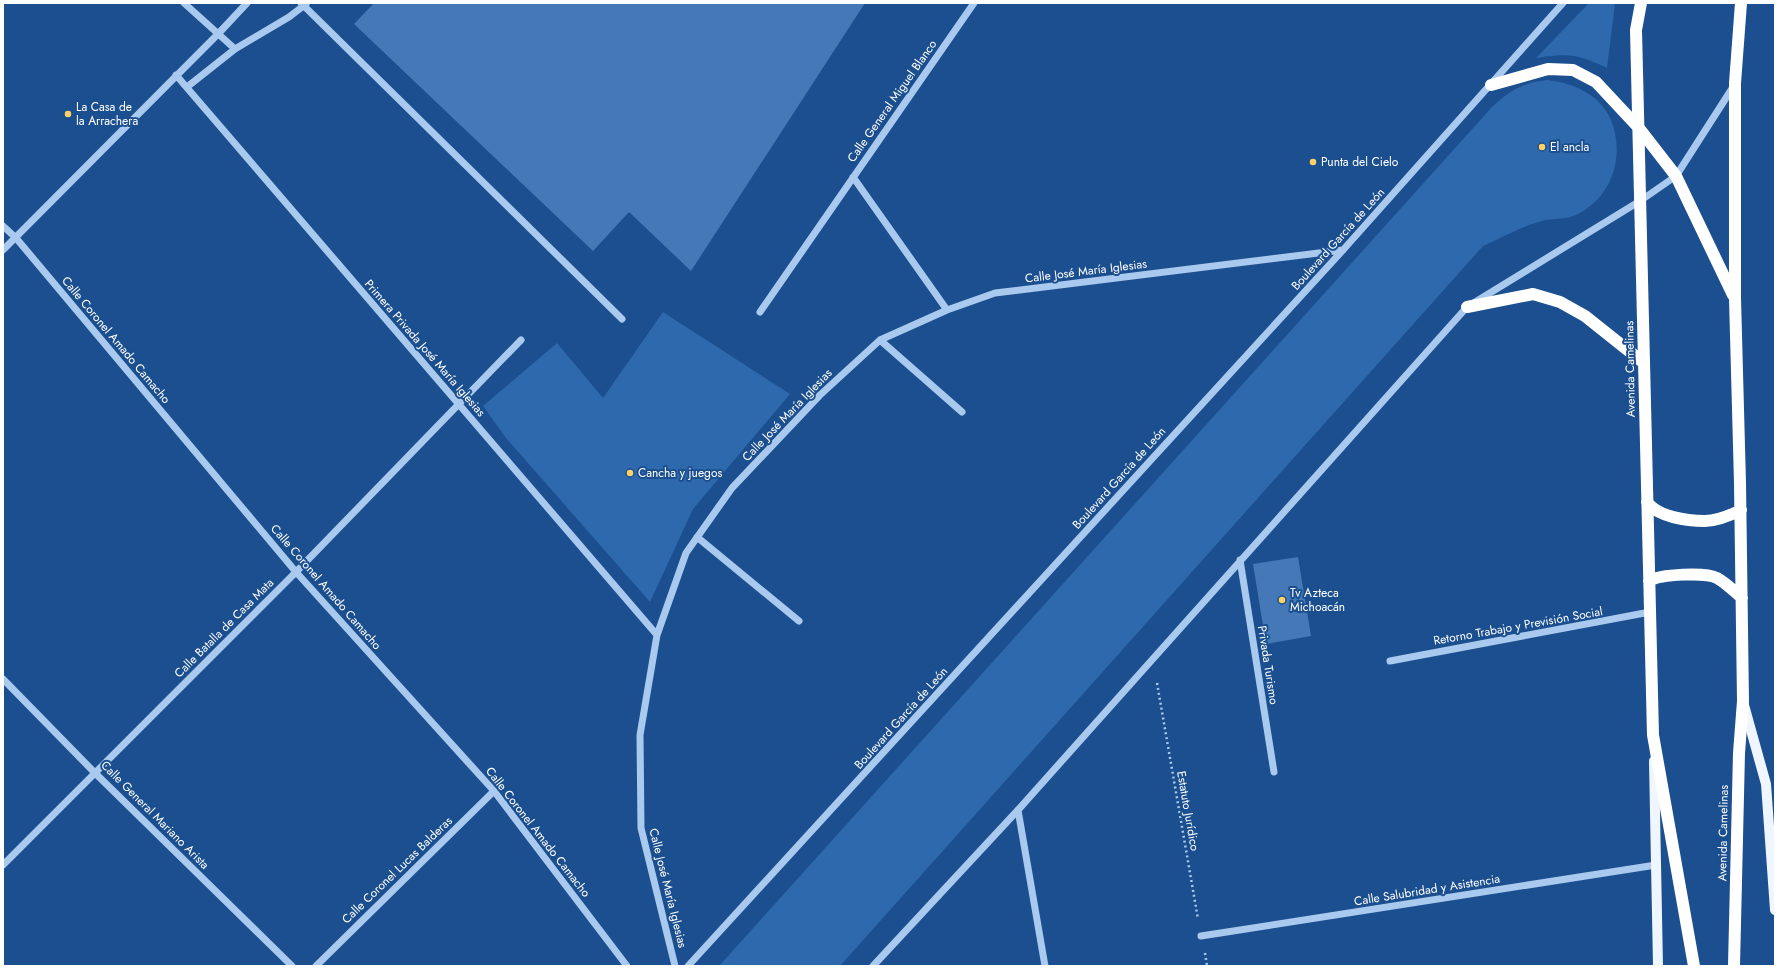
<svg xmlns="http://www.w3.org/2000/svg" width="1778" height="969" font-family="Jost,sans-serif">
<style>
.green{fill:#2e69ad}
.building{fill:#4478b7}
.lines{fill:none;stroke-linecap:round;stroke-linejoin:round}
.path{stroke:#a9c9ee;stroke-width:2.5;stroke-dasharray:2 3;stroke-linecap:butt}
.minor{stroke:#a9c9ee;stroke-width:7}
.major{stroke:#f0f6ff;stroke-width:10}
.highway{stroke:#fff;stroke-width:12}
.poi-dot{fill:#ffd166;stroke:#1b4f8f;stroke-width:1.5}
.labels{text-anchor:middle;stroke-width:4;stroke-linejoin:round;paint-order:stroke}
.street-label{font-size:12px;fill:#fff;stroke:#1b4f8f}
.poi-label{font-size:12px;fill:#fff;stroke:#1b4f8f;text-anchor:start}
</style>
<rect width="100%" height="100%" fill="#1b4f8f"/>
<path class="green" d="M1589,3H1615L1607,68C1578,54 1568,53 1536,58Z
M1547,80C1573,83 1600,94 1611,120C1625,155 1613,196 1578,214C1565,220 1555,218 1542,221C1522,226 1502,238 1483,246L840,966H719L1492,107C1510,90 1522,83 1547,80Z
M663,312L790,394L693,509L650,602L506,438L483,406L557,343L603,398Z"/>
<path class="building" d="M374,3H865L691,271L629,212L593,251L354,24Z
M1298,557L1311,636L1266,644L1253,564Z"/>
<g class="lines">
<path class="path" d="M1157,683L1198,919
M1205,953L1207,966"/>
<path class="minor" d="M184,3L235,49
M301,3L622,319
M176,75L657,635
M187,87L235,49L289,17L306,4
M853,177L947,310
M3,226L16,238L296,572L494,791L627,966
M3,250L218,34L247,3
M760,312L974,3
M880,340L962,412
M697,537L799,621
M1240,560L1274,772
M1390,661L1650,612
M3,679L94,772L292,966
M1018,810L1045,966
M3,865L296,572L521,340
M1201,936L1656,865
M316,966L494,791
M675,966L641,828L640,735L657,635L686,553L732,488L820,395L880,340L947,310L995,293L1343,250
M688,966L1343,250L1563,3
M873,966L1018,810L1467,307L1640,201L1676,176L1733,87"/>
<path class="major" d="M1744,705L1766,784L1775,910
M1654,761L1658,966"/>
<path class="highway" d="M1641,3L1636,30L1653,735L1694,966
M1491,85L1548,69L1573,70L1596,82L1638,127L1676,176L1733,295
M1467,307L1533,294L1560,302L1585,316L1644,363
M1647,502C1658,517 1687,521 1705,521C1716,521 1731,515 1741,510
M1649,581C1660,574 1706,572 1717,578C1726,583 1734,591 1742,598
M1734,966L1739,753L1743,701L1740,483L1735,298V83L1741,3"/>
</g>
<g class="poi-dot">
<circle cx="68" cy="114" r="4"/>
<circle cx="1542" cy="147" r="4"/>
<circle cx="1313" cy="162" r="4"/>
<circle cx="630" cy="473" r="4"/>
<circle cx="1282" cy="600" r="4"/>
</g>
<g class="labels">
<g class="street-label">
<text transform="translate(892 101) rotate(-55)" y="4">Calle General Miguel Blanco</text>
<text transform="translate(1338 239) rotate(-48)" y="4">Boulevard García de León</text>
<text transform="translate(1086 271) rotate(-7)" y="4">Calle José María Iglesias</text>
<text transform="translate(116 340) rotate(50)" y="4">Calle Coronel Amado Camacho</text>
<text transform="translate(425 348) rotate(49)" y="4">Primera Privada José María Iglesias</text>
<text transform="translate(1630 369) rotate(-91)" y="4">Avenida Camelinas</text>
<text transform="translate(787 415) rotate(-46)" y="4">Calle José María Iglesias</text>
<text transform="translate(1119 478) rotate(-48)" y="4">Boulevard García de León</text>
<text transform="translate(326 587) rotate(49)" y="4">Calle Coronel Amado Camacho</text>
<text transform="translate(1518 626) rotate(-10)" y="4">Retorno Trabajo y Previsión Social</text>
<text transform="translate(224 628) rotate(-45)" y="4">Calle Batalla de Casa Mata</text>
<text transform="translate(1268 665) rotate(81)" y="4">Privada Turismo</text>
<text transform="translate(901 718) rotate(-48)" y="4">Boulevard García de León</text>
<text transform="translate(1188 811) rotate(80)" y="4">Estatuto Jurídico</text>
<text transform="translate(155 815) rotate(45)" y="4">Calle General Mariano Arista</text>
<text transform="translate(538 832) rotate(52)" y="4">Calle Coronel Amado Camacho</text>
<text transform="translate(1723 833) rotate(-89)" y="4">Avenida Camelinas</text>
<text transform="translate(397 870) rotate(-44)" y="4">Calle Coronel Lucas Balderas</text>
<text transform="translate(668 888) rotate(76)" y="4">Calle José María Iglesias</text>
<text transform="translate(1427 890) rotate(-9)" y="4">Calle Salubridad y Asistencia</text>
</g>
<g class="poi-label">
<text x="76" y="111">La Casa de<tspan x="76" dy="14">la Arrachera</tspan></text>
<text x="1550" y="151">El ancla</text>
<text x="1321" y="166">Punta del Cielo</text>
<text x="638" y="477">Cancha y juegos</text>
<text x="1290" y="597">Tv Azteca<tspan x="1290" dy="14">Michoacán</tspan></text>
</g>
</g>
<rect width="1778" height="969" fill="none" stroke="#ffffff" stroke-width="8"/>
</svg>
